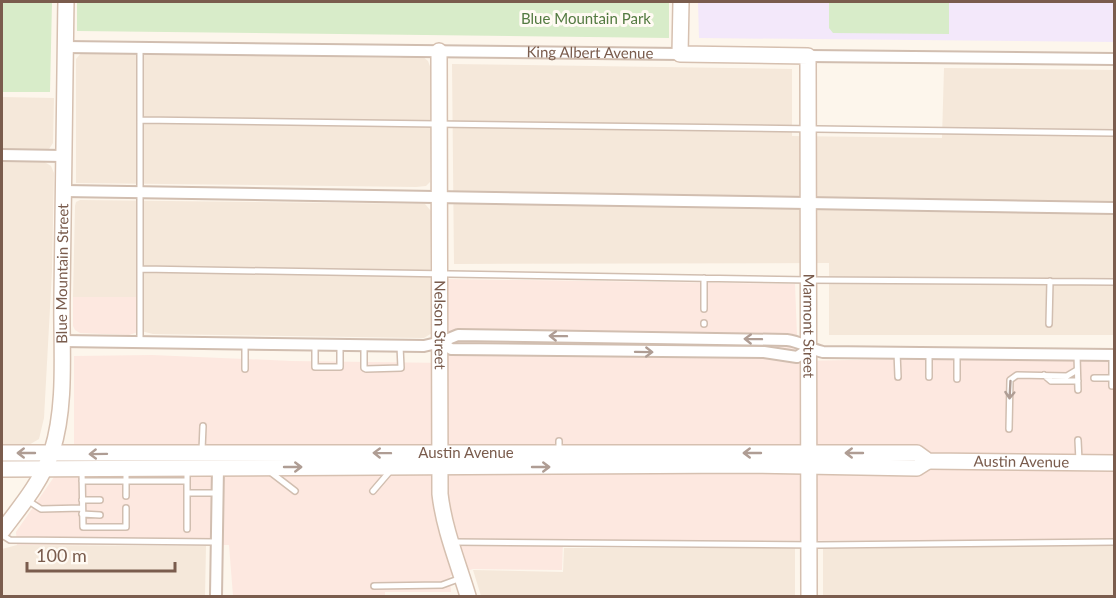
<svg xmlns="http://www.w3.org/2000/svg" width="1116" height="598" font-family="Lato,sans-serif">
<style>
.residential{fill:#f5e8da}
.commercial{fill:#fde8e0}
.education{fill:#f3e8fa}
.green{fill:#d8ecc9}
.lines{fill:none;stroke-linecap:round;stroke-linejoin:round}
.lane-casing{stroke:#d1beb0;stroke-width:8}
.street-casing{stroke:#d1beb0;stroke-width:14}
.secondary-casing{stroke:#d6c0b0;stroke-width:18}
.lane{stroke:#fff;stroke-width:5}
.street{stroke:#fff;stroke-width:10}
.secondary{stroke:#fff;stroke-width:15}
.oneway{stroke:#af9d94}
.labels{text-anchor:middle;stroke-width:6;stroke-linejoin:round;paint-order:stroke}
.park-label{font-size:15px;fill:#537a41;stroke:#fffaf3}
.street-label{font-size:15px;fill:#7a5c4d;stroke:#fffaf3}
</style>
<rect width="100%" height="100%" fill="#fdf6ec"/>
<path class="residential" d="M82,52L394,58H401L408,55L422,56L428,61L431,69L430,182L426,186L416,187L76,183V59Z
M452,64L792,69V136L942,138L944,68L1114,70V335H829V263L454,264Z
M2,97L54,98L53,143L49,149L2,151Z
M2,160L43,161L51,166L54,173L52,271L44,418L39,439L27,446H2Z
M80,200L425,204L431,211L430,278L432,302L435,308V326L432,333L424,338L153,334L141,331L140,297H73L75,206L76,202Z
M17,545L206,546L205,596H2V549Z
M1114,545V596H823V549Z
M564,548H795V596H481L473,570L563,572Z"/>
<path class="commercial" d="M448,279L795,284L798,361L952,358L1114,361V540L563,541L562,570L473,569L450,576L451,592H385V596H233L229,545H17L16,532L74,448V356L152,355L292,361L448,363Z
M73,297H141V331L129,335L80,333L75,330L73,326Z"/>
<path class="education" d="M698,2H1114V42L699,38Z"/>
<path class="green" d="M2,2H52L50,92H2Z
M77,2H669V38L77,31Z
M829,2H949V34L833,33L829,28Z"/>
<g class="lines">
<g class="lane-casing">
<path id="lane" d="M140,120L1114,133
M142,269L809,280L1114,282
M704,278V309
M704,323V324
M1049,324L1050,281
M140,342V48
M315,344V367H340V345
M364,345V368L366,369L401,368L400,346
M897,352L898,377
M929,353V377
M957,353V379
M1077,355L1078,390
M1112,355V386
M245,369V344
M1044,375L1051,381H1078
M1094,378H1112
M1009,429L1010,380L1017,375L1067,376L1077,370
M1078,440L1079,461
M559,441V452
M202,450L203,426
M187,469V493H217
M82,470L83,527H126V508
M269,471L295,491
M82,481H187
M373,491L391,470
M187,493V529
M126,496V470
M27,500L41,509L82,508
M82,500H100
M82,514L100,515
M2,535L10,540L216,542
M453,542L819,545L1114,542
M374,586L442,585L461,578"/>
</g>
<g class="street-casing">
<g id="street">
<path id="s1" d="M65,47L680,54"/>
<path d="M808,56L1114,59"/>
<path d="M2,155L63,156"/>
<path d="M64,191L1114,208"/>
<path d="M62,341L424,346L441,342L458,335L787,340C800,341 809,349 823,352L1114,355"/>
<path d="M441,342L451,349L764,352L797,357L809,349"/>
<path d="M216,596L218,467"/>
</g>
</g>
<g class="secondary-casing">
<g id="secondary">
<path id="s2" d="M681,2L680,54L808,56L809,596"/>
<path id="s3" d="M439,51L440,494C444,529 458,563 468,596"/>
<path id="s4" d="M2,453C307,453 612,453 917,453L928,461L1114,463"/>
<path d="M2,469L751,465L917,468L928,461"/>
<path id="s5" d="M2,531C21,506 42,481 52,451C67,404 61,346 62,297C64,198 64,100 66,2"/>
</g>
</g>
<use href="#lane" class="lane"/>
<use href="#street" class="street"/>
<use href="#secondary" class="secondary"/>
</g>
<defs><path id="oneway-shaft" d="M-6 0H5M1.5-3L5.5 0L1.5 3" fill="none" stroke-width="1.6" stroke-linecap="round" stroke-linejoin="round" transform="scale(1.5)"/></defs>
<g class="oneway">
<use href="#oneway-shaft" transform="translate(558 336) rotate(-179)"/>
<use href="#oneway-shaft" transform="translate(753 339) rotate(-179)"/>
<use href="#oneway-shaft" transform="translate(644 352) rotate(1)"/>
<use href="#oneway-shaft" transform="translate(1010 390) rotate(93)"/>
<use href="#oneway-shaft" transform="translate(26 453) rotate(180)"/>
<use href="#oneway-shaft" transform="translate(382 453) rotate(-179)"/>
<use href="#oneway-shaft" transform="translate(752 453) rotate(180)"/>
<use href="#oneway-shaft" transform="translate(854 453) rotate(180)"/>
<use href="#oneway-shaft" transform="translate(98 454) rotate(179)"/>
<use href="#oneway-shaft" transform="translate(293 467)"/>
<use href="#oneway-shaft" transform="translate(541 467)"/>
</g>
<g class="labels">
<g class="park-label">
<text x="586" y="24">Blue Mountain Park</text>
</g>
<g class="street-label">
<text dy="5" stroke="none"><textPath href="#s1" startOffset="525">King Albert Avenue</textPath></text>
<text dy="5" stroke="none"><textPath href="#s5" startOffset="273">Blue Mountain Street</textPath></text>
<text dy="5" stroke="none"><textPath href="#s3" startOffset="274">Nelson Street</textPath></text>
<text dy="5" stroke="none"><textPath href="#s2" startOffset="450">Marmont Street</textPath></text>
<text dy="5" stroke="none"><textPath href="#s4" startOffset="464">Austin Avenue</textPath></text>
<text dy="5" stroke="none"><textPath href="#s4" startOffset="1022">Austin Avenue</textPath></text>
</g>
</g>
<rect width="1116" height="598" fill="none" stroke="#7a5c4d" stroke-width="6"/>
<path d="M27 562v9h148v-9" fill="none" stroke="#7a5c4d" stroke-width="3"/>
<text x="36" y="562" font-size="18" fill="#7a5c4d" stroke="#fffaf3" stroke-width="4.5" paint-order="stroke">100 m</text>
</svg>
